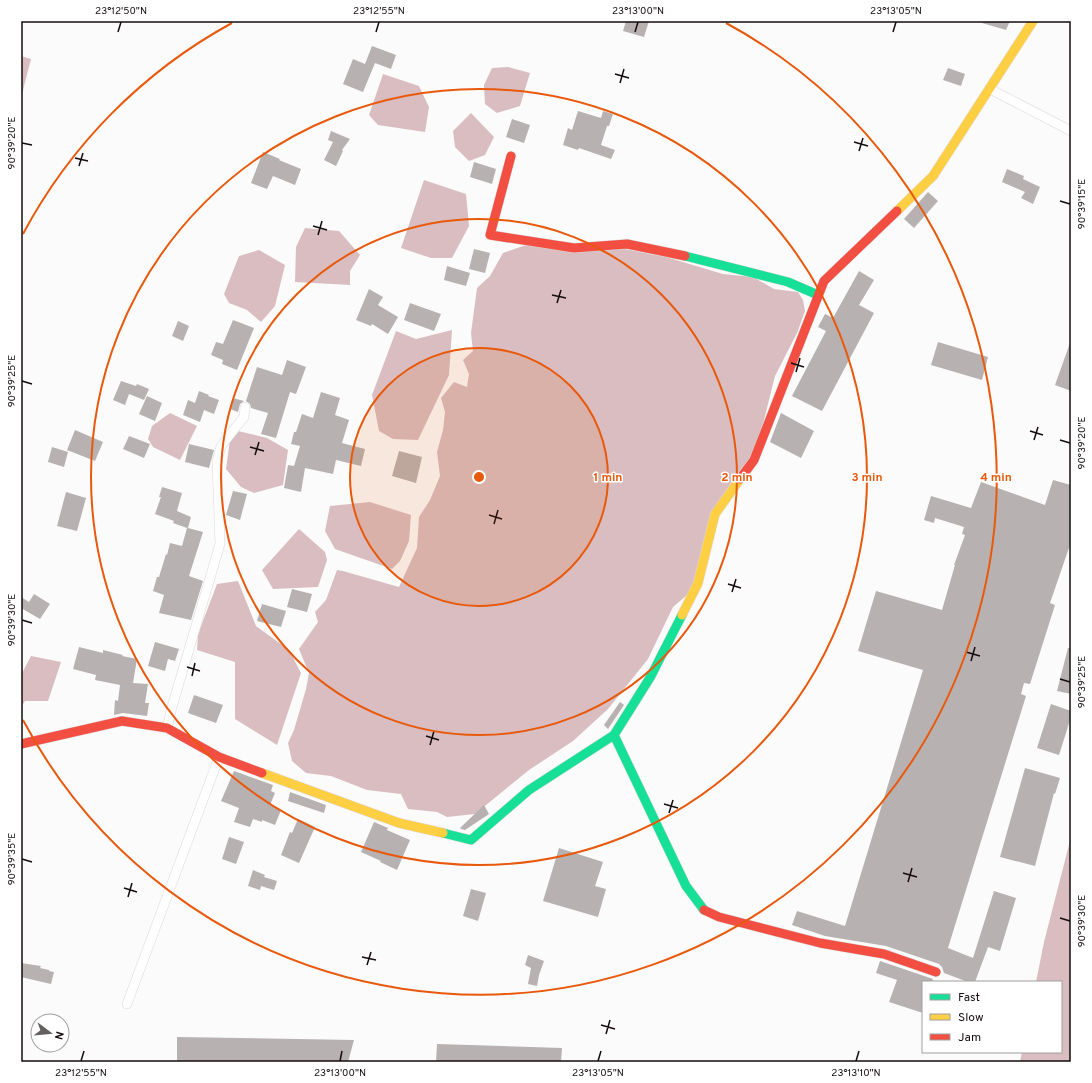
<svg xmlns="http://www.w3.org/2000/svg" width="1092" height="1083" font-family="Overpass,sans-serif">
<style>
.water{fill:#d9bdc0}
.building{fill:#b8b1b1}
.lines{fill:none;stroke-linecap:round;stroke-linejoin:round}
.street-casing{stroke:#ddd8d9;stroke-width:10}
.fast-casing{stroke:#ddd8d9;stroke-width:10}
.slow-casing{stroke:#ddd8d9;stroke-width:10}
.jam-casing{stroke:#ddd8d9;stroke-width:10}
.street{stroke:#fefefe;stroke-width:9}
.fast{stroke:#16e098;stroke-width:9}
.slow{stroke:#ffcf43;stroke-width:9}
.jam{stroke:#f24e42;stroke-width:9}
.ticks{fill:none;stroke:#140c0d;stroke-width:1.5}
.ring{fill:none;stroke:#e8590c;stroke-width:2}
.centre{fill:#e8590c;stroke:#fff;stroke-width:2}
.ring-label{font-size:12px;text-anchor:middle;font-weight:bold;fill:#e8590c;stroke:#fff;stroke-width:3;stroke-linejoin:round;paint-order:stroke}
.neatline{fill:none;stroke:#140c0d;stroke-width:1.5}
.ticks-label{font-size:10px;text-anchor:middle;fill:#140c0d}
</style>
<rect width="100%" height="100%" fill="#fbfbfb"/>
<path class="water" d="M21,56L31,59L22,94H21Z
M508,67L530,73L520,106L497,113L485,104L484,85L492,68Z
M383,74L419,86L429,107L425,132L378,125L369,115Z
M471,113L494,137L485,155L469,161L455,147L453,131Z
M424,180L466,194L469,226L452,258H431L401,248Z
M305,228L339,231L360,255L350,271V285L295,282L296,247Z
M526,245L620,248L666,257L723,274L753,277L774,289L798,292L803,300L805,311L797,333L775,376L754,460L712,517L700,584L673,607L648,659L608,709L573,741L529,770L475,814L447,817L437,812L408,809L401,794L367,790L331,776L306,773L292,761L288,743L294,730L306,689L309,673L299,649L318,622L315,612L326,600L337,570L343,571L399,587L417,548L419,517L430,500L440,476L437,452L443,430L445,412L441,398L454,382L467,387L469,374L463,360L473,351L471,333L477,288L490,276L503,253Z
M259,250L285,265L275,306L261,322L247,310L229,303L224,294L239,256Z
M452,330L449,375L418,440L393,439L379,431L372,395L396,331L416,339Z
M170,413L197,426L180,460L153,447L148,439L152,426Z
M238,431L267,438L288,450L283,485L254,493L241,487L226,469L230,440Z
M370,502L411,515L409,541L400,561L392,569L335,549L325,531L330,506Z
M299,529L325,552L327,560L318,587L273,589L262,570Z
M238,581L256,626L289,650L301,673L277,745L235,719V662L197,650L198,634L217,584Z
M31,656L61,662L48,701H25L21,707V675Z
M1071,837V1062H1020L1022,1052H1061V982H1036L1044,942Z"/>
<path class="building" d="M626,21H649L644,37L623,31Z
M983,21H1010L1006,30L982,23Z
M372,46L396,55L391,69L375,63L363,92L343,84L353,59L365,64Z
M948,68L965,74L961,86L943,80Z
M578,111L601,118L603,111L613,114L609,126H607L601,145L615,150L611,159L579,148L578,150L563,145L568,128L572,130Z
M512,119L530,125L524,143L506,137Z
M331,131L350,139L342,150L343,151L336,166L324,160L333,142L328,140Z
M263,152L280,159L279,160L301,169L295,185L273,176L267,189L251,183Z
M474,162L496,169L492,184L470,177Z
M1007,169L1024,176L1023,179L1040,187L1033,204L1021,198L1025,192L1002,182Z
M928,192L938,201L914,228L904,219Z
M474,249L490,253L485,273L469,269Z
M447,266L470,273L466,286L444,280Z
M859,271L874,280L859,305L874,313L822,411L792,396L826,331L818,327L825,314L833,318Z
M369,289L383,297L378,305L398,317L388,334L372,324L371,326L356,320Z
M410,303L441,314L434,331L404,320Z
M233,320L254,328L237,370L222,364L223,360L211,355L216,342L223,344Z
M178,321L189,326L183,341L172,336Z
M938,342L988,357L982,380L931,365Z
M1070,343H1071V391L1055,385Z
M287,360L306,367L296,394L290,392L276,438L261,434L268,413L251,408L250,404L246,401L257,367L282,375Z
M121,381L136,386L137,384L149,389L144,400L129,394L125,405L113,400Z
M199,391L209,395L208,396L219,400L214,414L204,410L200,422L183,415L188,400L195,403Z
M321,392L340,398L335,415L349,420L342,443L365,449L361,466L336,460L333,474L305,468L301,492L284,488L288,465L294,466L300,446L291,444L294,432H296L302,414L313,418Z
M147,396L162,403L155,421L139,414Z
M233,398L244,401L240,404L238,412L230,409Z
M781,413L814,431L801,458L770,442Z
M75,430L103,442L95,461L67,450Z
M129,436L150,444L144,458L123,449Z
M189,444L214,450L209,468L185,462Z
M52,447L68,452L64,467L48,462Z
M399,451L422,457L416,483L392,476Z
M1053,480L1071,485V542L1050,603L1055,605L1030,684L1024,683L1021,694L1026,696L948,948L973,958L994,891L1016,898L1000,951L988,947L975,982H968L944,973L942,967L939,964L886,946L825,936L792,925L797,911L845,926L923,670L858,651L876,591L942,610L955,565H954L965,535L962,534L964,527L935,518L934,523L924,520L931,496L971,508L981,482L1045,505Z
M162,487L182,493L177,511L191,517L188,528L203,532L189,576L203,581L191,620L159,613L164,595L153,591L157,577H159L166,554L167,555L170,543L182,546L187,528L173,523L174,521L155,514L161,497H159Z
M233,491L247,494L240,520L226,515Z
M66,492L86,498L77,531L57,526Z
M292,589L312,594L307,612L287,607Z
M34,594L50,604L40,619L21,608V597L29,602Z
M262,604L286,611L281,627L257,621Z
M155,642L179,649L175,661L168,659L165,671L148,666Z
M79,647L103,653V650L123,655L122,656L137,659L133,683L148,684L145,703H149L147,716L123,713L114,715L115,700L118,701L120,685L95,680L96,675L73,669Z
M1068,648H1071V694L1057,691Z
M194,695L223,705L216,723L188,713Z
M620,702L624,705L608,729L604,725Z
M1051,704L1071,711V717L1059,755L1037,748Z
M1025,768L1060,778L1055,794L1054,793L1035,866L1000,857Z
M234,771L273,785L271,791L275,793L270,805L281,810L275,825L262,820V822L253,819L250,827L234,822L239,808L221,801Z
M290,792L326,805L324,813L288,801Z
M484,805L489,814L465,830L461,829L460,828Z
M298,819L315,827L299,863L281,855L290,832L292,833Z
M374,822L388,828L387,830L410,840L397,870L380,862L381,861L361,852Z
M229,837L244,842L236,864L222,859Z
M559,848L603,862L595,886L606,889L598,917L543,901Z
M253,870L265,875L264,877L277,881L274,890L261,886L260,890L248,886Z
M471,889L486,893L478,921L463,916Z
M528,955L544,961L539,975L537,986L528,984L531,968L525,965Z
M880,961L933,979L932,982H923V1013L889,1002L897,980L876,973Z
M21,963L41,966L40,968L49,970V971L54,972L51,984L21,977Z
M177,1037L354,1040L348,1062H177Z
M437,1044L562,1048L561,1062H436Z"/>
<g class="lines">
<g class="street-casing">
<path id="street" d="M990,89L1071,131
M167,728L172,707L220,544L217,462L221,446L244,417L245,407
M127,1004L219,757"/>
</g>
<g class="fast-casing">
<path id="fast" d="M685,256L788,282L818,295
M614,735L686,886L704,910
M443,833L471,840L529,790L614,735L651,676L682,615"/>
</g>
<g class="slow-casing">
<path id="slow" d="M897,211L933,176L1033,21
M682,615L698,583L715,514L740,479
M262,773L399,823L443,833"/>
</g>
<g class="jam-casing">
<path id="jam" d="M511,156L490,235L574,248L627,244L685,256
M740,479L754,460L824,281L897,211
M21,744L122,721L167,728L219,757L262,773
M704,910L719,917L820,943L884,954L936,972"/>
</g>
<use href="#street" class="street"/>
<use href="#fast" class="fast"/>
<use href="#slow" class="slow"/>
<use href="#jam" class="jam"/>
</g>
<path class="ticks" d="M118,32L121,22M376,32L379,22M635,32L638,22M893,32L896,22M615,74L629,78M620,83L624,69M854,142L868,146M22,143L32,145M859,151L863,138M75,158L88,161M79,166L83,153M1060,201L1070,204M313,226L327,230M318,235L322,221M552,295L566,298M557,303L561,290M791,363L804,367M796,372L800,358M22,381L32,384M1030,431L1043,435M1034,440L1038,427M1060,440L1070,443M250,447L264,451M255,455L259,442M489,515L502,519M494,524L498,510M728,584L741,588M732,592L736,579M22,620L32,623M966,652L980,656M971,661L975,647M187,667L200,671M192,676L195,663M1060,679L1070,682M426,736L439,740M430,745L434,731M664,804L678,808M669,813L673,800M22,859L32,862M903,873L917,877M908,882L912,868M124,888L137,892M128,897L132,883M1060,918L1070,921M362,957L376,960M367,965L371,952M601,1025L615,1029M606,1034L610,1020M81,1061L84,1051M340,1061L342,1051M598,1061L601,1051M856,1061L859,1051"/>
<circle cx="479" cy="477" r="129" fill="#e8590c" fill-opacity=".12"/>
<g class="ring">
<circle cx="479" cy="477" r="129"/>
<circle cx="479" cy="477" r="258"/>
<circle cx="479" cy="477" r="388"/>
<path d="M23 234A517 517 0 0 1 232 23M726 23A517 517 0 1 1 23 720"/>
</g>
<circle cx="479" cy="477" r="6" class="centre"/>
<g class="ring-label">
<text x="608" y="481">1 min</text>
<text x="737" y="481">2 min</text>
<text x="867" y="481">3 min</text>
<text x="996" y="481">4 min</text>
</g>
<rect width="1092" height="1083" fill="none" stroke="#ffffff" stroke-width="44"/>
<rect x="922" y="981" width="140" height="72" fill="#ffffff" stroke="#a19e9e"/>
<rect x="930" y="994" width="20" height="6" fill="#16e098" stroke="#a19e9e"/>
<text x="958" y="1001" font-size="12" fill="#140c0d">Fast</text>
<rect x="930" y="1014" width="20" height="6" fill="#ffcf43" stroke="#a19e9e"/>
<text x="958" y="1021" font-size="12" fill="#140c0d">Slow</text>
<rect x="930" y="1034" width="20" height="6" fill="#f24e42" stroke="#a19e9e"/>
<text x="958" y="1041" font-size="12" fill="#140c0d">Jam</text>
<g transform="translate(50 1033) rotate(106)"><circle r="19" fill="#ffffff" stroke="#a19e9e"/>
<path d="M0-3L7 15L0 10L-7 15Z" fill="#656060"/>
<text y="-6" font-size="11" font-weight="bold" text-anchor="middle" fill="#140c0d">N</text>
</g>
<rect x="22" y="22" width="1048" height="1039" class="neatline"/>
<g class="ticks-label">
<text x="121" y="14">23°12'50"N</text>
<text x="379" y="14">23°12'55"N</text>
<text x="638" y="14">23°13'00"N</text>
<text x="896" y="14">23°13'05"N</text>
<text transform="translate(11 143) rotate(-90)" y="4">90°39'20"E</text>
<text transform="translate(1081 204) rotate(-90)" y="4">90°39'15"E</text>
<text transform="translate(11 381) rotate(-90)" y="4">90°39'25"E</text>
<text transform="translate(1081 443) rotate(-90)" y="4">90°39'20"E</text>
<text transform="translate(11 620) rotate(-90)" y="4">90°39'30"E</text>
<text transform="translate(1081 682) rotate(-90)" y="4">90°39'25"E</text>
<text transform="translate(11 859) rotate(-90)" y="4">90°39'35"E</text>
<text transform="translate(1081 921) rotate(-90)" y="4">90°39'30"E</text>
<text x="81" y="1076">23°12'55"N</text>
<text x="340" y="1076">23°13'00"N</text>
<text x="598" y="1076">23°13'05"N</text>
<text x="856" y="1076">23°13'10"N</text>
</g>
</svg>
